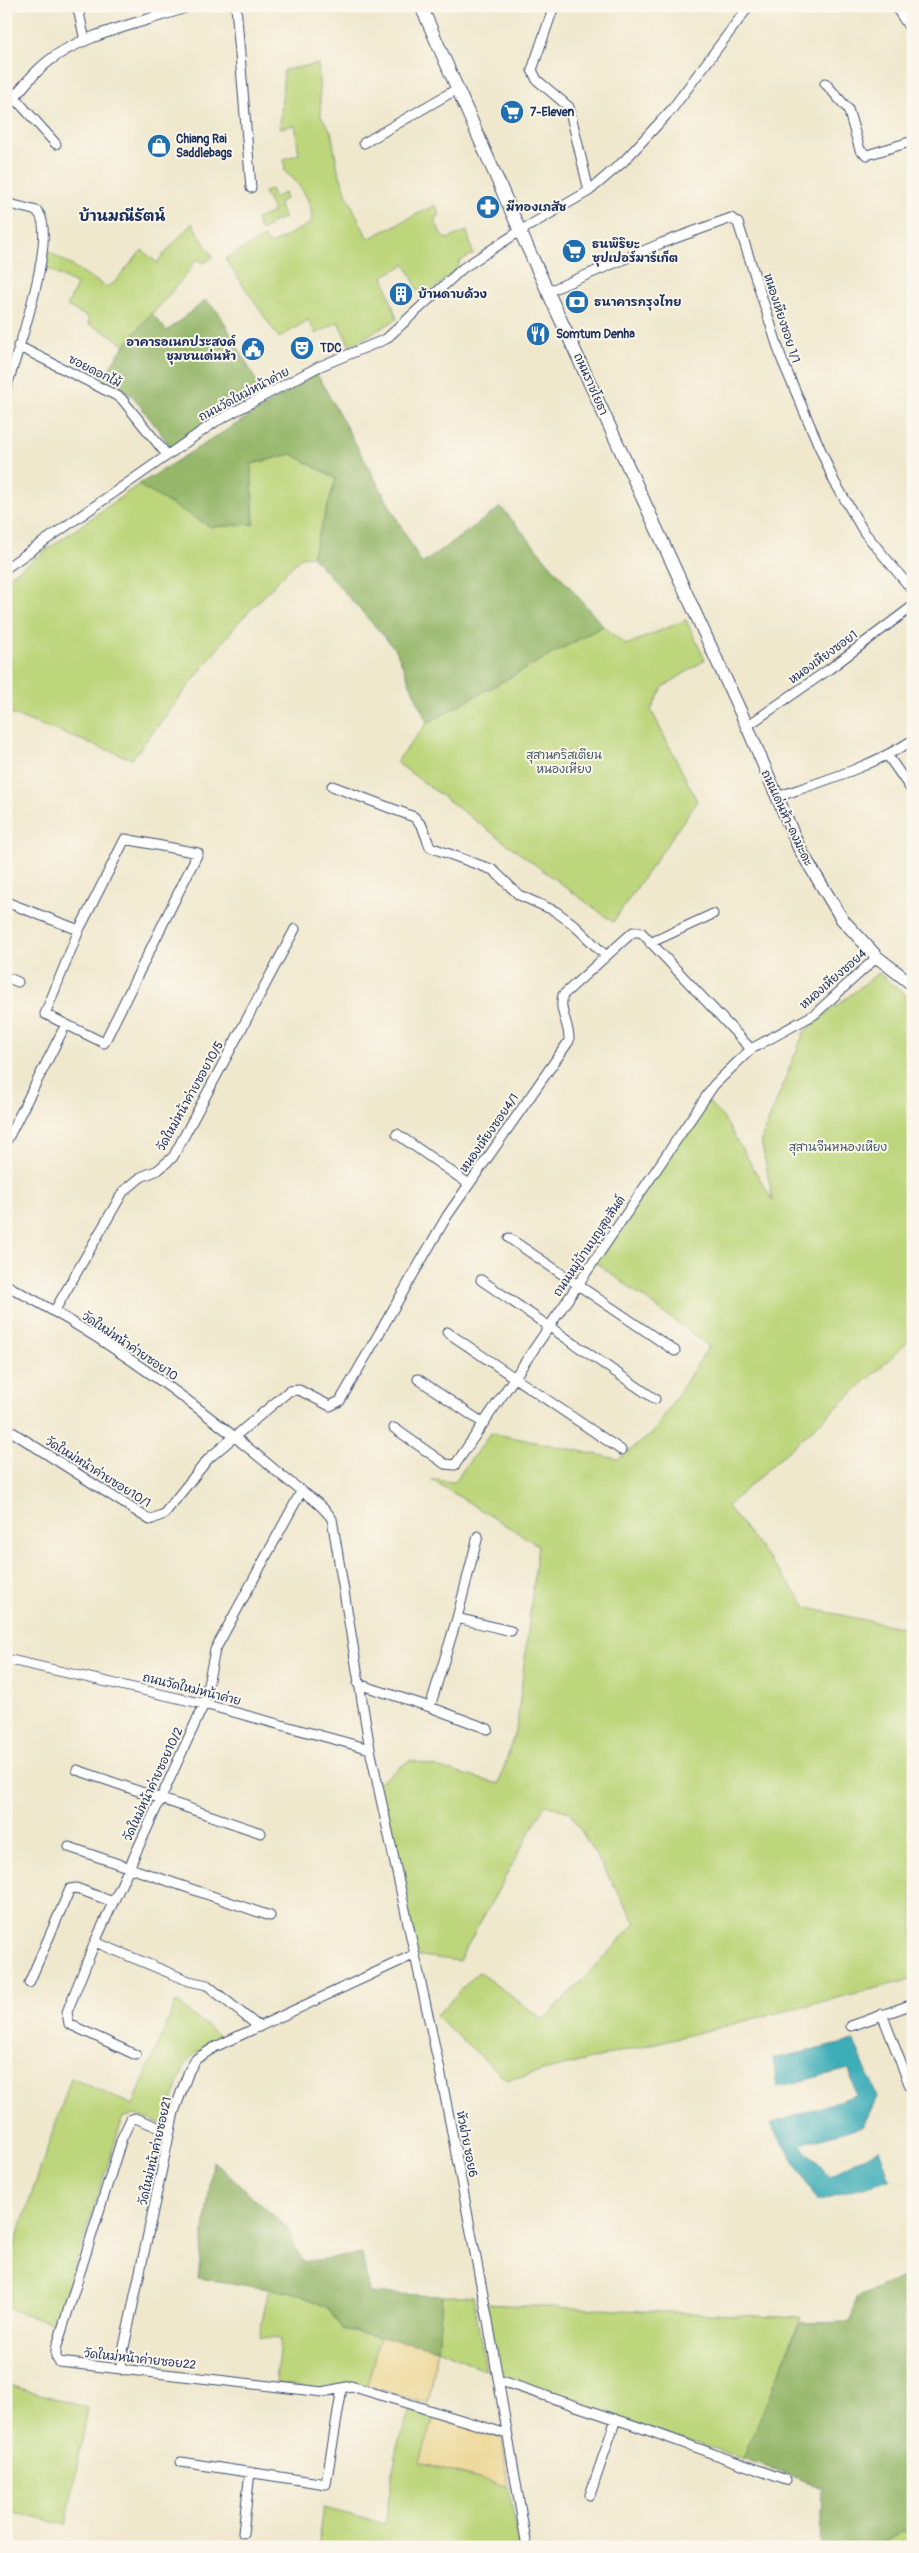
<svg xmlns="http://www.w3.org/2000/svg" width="919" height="2553" font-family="Pangolin,'Playpen Sans Thai',sans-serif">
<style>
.green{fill:#bdd67b;stroke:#6c826c}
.forest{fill:#96b76b;stroke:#587364}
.sand{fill:#eeda9e;stroke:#84847e}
.water{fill:#3dadb8;stroke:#2c6e8b}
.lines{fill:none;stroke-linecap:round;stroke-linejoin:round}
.minor-casing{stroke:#3b4b6f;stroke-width:11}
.tertiary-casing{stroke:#3b4b6f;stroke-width:12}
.secondary-casing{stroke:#3b4b6f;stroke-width:14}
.minor{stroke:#fff;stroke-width:9}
.tertiary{stroke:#fff;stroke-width:10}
.secondary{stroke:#fff;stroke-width:12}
.labels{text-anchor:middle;stroke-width:4;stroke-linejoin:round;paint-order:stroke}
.poi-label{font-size:12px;font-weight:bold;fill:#1b2f5e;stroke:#fbf7ec;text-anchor:start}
.street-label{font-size:12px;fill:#1b2f5e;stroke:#fbf7ec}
.park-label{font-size:12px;fill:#445965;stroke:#fbf7ec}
.quarter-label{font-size:15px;font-weight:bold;fill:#1b2f5e;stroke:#fbf7ec}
</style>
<rect width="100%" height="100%" fill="#fbf7ec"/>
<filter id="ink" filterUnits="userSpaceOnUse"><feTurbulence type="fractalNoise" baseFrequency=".02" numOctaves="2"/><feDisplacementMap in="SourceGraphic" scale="10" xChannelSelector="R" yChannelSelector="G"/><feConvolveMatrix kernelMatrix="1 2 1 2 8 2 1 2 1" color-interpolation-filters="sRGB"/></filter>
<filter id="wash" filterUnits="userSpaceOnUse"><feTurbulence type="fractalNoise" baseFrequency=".0096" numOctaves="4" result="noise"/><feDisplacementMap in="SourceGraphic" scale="20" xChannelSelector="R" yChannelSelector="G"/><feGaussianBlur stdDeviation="1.12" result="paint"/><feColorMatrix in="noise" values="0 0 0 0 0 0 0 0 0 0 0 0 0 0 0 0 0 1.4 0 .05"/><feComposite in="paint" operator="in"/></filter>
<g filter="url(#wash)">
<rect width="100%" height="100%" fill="#efe8cd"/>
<path class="green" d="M318,64L321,116L331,131L338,170L349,200L368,239L435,205L440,215L434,219L442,236L447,239L467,231L473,254L460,261L457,269L422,300L406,264L383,276L397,319L350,346L338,322L316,334L308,320L279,338L225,259L264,237L269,244H272L311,223C315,204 299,182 285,172L284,159L299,154L295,125L280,128L284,70Z
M271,189L275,198L284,193L286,199L279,202L280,209L285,218L268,224L269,227L261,231L256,219L274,212L264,192Z
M192,223L213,257L204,263L197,259C176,290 149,316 125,345L109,334L88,324L89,318L67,306L77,285L44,267L47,250L106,287L114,283L142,250L157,263L159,262L158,261Z
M292,454L336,479L312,556L301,557L236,625L132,759L6,712V579L138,485L212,527L254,524L251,464Z
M686,620L705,660L663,687L651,710L697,801L613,922L396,762L427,723L603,626L626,645Z
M878,973L913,1001V1335L896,1354L727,1506L808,1608L913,1630V1979L507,2080L436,2016L478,1972L544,2020L636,1923L570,1812L545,1805L459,1961L413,1955L377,1784L410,1760L499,1784L517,1725L538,1545L432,1480L454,1482L491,1433L618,1459L653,1433L709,1346L594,1261L705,1098L724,1119L773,1201L761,1140L804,1032Z
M176,2002L223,2039L197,2052L185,2064L164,2125L135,2115L123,2117L56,2324L6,2308V2270L71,2078L133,2105Z
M269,2288L300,2294L328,2308L342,2329L380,2337L367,2386L321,2390L276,2383L280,2339L259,2337Z
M442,2296H473L486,2370L438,2349Z
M485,2304L801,2318L744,2459L498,2380Z
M6,2384L88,2408L66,2525L6,2511Z
M410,2409L434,2417L420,2463L508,2487L520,2547H318L324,2508L385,2524L395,2456Z
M904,2531L913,2539V2547H875Z"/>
<path class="forest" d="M206,300L219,313L263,393L172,448L133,396L101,382L118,354L151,313L167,331Z
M317,374L422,564L501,507L603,626L427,723L396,650L312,556L336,479L292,454L251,464L254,524L211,527L138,485Z
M213,2161L287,2228L302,2262L362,2254L369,2293L442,2296L438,2349L342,2329L328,2308L300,2294L198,2278Z
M913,2274V2539L904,2531L875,2547H821L823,2488L743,2458L800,2323L851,2322L856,2298Z"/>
<path class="sand" d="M380,2337L438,2349L428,2404L367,2386Z
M434,2417L502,2437L508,2487L420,2463Z"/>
<path class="water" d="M854,2041L877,2097L863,2126L801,2144L829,2176L879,2149L890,2179L818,2201L771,2124L856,2095L849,2069L777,2087L773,2059Z"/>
</g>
<g filter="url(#ink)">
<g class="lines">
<g class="minor-casing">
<path id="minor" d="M75,6L79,13L85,41
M236,6L251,188
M554,6L532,70L537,80L569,107L589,191
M895,6L913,33
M825,83L848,109L860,150L867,155L913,141
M14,97L56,144
M364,143L457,89
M6,203L37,211C60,232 15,359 6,389
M549,291L662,243L731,218L738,223L782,360L834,481L864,532L913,591
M18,346L121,398L167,455
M6,568L215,422L318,367L386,339L463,268L520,231L589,191L624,161L672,109L749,6
M747,726L828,670L913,606
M888,756L913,792
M332,786L414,817L422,826L430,847L493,870L519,895L555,911L573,924L606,956
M777,797C823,781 871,767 913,740
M6,902L79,930L45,1014L104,1043L198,853L125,839L79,930
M650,943L713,914
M6,977L18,982
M397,1134L469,1184
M6,1142L65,1026
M509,1238L675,1351
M481,1280L655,1399
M6,1285C105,1336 196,1403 281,1475C297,1489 320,1501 332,1519L370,1749L440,2070L488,2321L527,2547
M55,1310L123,1192L141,1177L158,1170L173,1157L295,929
M447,1332L621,1450
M418,1379L483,1423
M6,1428L150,1520L164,1514L209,1458L289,1391L299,1390L330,1406L340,1401L447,1216L569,1041C570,1024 558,1011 563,995L633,932H641L751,1049
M394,1428L445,1464L455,1465L714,1085L751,1049L815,1014L877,957
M457,1618L511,1631
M6,1659L204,1704L370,1749
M358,1684L430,1707L488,1729
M430,1707L457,1618L478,1536
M77,1770L261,1833
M69,1847L270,1916
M95,1942L189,1981L207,1985L259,2027
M29,1983L70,1889L76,1888L113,1902
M882,2014L913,2094
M851,2026L913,2004
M136,2055L69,2024L67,2012L95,1942L204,1704L215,1650L301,1492
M170,2132L135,2118L131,2119L122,2138L56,2349V2357L59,2362L323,2392L351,2386L507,2434
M123,2370L121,2361L174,2112L189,2071L196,2059L215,2047L413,1955
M498,2380L633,2425L786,2480
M181,2462L326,2484L341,2394L339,2390
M590,2495L616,2419
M243,2533L250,2472"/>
</g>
<g class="tertiary-casing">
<path id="tertiary" d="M6,108C19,91 33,73 50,60C84,33 147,22 189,6"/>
</g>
<g class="secondary-casing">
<path id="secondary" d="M421,6L520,231L747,726L799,848L842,919L877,957L913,985"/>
</g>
<use href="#minor" class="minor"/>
<use href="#tertiary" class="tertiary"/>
<use href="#secondary" class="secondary"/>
</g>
</g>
<defs>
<g id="supermarket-disc" transform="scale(1.25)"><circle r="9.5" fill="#1f6fb2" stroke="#fbf7ec"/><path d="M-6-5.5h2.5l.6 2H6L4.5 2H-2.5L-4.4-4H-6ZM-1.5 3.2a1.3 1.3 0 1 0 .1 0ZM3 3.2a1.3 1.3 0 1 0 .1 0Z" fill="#fff"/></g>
<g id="shop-disc" transform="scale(1.25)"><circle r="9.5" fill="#1f6fb2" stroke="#fbf7ec"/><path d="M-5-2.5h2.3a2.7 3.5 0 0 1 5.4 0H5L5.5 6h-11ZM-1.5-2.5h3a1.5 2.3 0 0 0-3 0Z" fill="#fff"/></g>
<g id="pharmacy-disc" transform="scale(1.25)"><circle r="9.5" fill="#1f6fb2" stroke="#fbf7ec"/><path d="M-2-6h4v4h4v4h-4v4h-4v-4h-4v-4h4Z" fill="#fff"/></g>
<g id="building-disc" transform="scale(1.25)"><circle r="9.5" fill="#1f6fb2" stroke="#fbf7ec"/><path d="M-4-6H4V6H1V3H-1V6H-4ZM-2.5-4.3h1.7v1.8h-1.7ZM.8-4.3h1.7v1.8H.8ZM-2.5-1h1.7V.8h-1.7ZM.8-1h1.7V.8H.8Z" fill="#fff"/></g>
<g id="bank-disc" transform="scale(1.25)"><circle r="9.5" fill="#1f6fb2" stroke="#fbf7ec"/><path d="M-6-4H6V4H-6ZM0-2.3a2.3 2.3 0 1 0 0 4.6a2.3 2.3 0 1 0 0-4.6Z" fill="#fff"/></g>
<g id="restaurant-disc" transform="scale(1.25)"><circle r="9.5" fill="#1f6fb2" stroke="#fbf7ec"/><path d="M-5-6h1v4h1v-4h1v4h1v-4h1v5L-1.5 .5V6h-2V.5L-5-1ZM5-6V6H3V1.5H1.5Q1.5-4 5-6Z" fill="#fff"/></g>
<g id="theatre-disc" transform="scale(1.25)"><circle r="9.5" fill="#1f6fb2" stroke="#fbf7ec"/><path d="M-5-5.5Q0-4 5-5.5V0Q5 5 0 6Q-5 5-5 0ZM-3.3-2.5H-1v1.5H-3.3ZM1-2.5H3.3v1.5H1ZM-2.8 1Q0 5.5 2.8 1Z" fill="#fff"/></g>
<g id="civic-disc" transform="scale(1.25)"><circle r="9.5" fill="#1f6fb2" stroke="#fbf7ec"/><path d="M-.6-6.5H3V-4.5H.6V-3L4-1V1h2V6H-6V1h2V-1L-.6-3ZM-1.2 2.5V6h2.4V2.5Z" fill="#fff"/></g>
</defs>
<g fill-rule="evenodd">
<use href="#supermarket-disc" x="512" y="112"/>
<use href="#shop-disc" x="159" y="146"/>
<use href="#pharmacy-disc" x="488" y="207"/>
<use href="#supermarket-disc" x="574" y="251"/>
<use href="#building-disc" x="401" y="294"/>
<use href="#bank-disc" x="577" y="302"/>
<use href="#restaurant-disc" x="538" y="334"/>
<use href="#theatre-disc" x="302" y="348"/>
<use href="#civic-disc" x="253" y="349"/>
</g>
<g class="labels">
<g class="poi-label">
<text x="530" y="116">7-Eleven</text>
<text x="176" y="143">Chiang Rai<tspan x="176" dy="14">Saddlebags</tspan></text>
<text x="506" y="211">มีทองเภสัช</text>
<text x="592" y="248">ธนพิริยะ<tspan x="592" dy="14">ซุปเปอร์มาร์เก็ต</tspan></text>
<text x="418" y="298">บ้านดาบด้วง</text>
<text x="594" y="306">ธนาคารกรุงไทย</text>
<text x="556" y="338">Somtum Denha</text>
<text x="236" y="346" text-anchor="end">อาคารอเนกประสงค์<tspan x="236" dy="14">ชุมชนเด่นห้า</tspan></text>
<text x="320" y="352">TDC</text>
</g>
<g class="street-label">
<text transform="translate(782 318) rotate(72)" y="4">หนองเหียงซอย 1/1</text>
<text transform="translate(95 371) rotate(27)" y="4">ซอยดอกไม้</text>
<text transform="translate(591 384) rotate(66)" y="4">ถนนราชโยธา</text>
<text transform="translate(244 394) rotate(-28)" y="4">ถนนวัดใหม่หน้าค่าย</text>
<text transform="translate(823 657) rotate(-36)" y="4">หนองเหียงซอย1</text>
<text transform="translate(787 818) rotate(65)" y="4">ถนนเด่นห้า-ดงมะดะ</text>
<text transform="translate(833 979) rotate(-41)" y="4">หนองเหียงซอย4</text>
<text transform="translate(190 1096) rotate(-61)" y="4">วัดใหม่หน้าค่ายซอย10/5</text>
<text transform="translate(489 1133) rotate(-55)" y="4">หนองเหียงซอย4/1</text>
<text transform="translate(589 1246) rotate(-56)" y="4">ถนนหมู่บ้านบุญสุขสันต์</text>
<text transform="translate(130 1346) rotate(34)" y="4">วัดใหม่หน้าค่ายซอย10</text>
<text transform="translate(98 1472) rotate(32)" y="4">วัดใหม่หน้าค่ายซอย10/1</text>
<text transform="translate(192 1689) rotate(14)" y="4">ถนนวัดใหม่หน้าค่าย</text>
<text transform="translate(153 1784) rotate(-65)" y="4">วัดใหม่หน้าค่ายซอย10/2</text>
<text transform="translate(467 2144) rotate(79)" y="4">หัวฝาย ซอย6</text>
<text transform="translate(155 2151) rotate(-77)" y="4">วัดใหม่หน้าค่ายซอย21</text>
<text transform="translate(140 2359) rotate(6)" y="4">วัดใหม่หน้าค่ายซอย22</text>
</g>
<g class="park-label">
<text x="564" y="759">สุสานคริสเตียน<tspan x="564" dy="14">หนองเหียง</tspan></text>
<text x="838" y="1151">สุสานจีนหนองเหียง</text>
</g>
<g class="quarter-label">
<text x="122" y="221">บ้านมณีรัตน์</text>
</g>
</g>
<rect width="919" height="2553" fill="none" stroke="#fbf7ec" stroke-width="25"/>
</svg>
